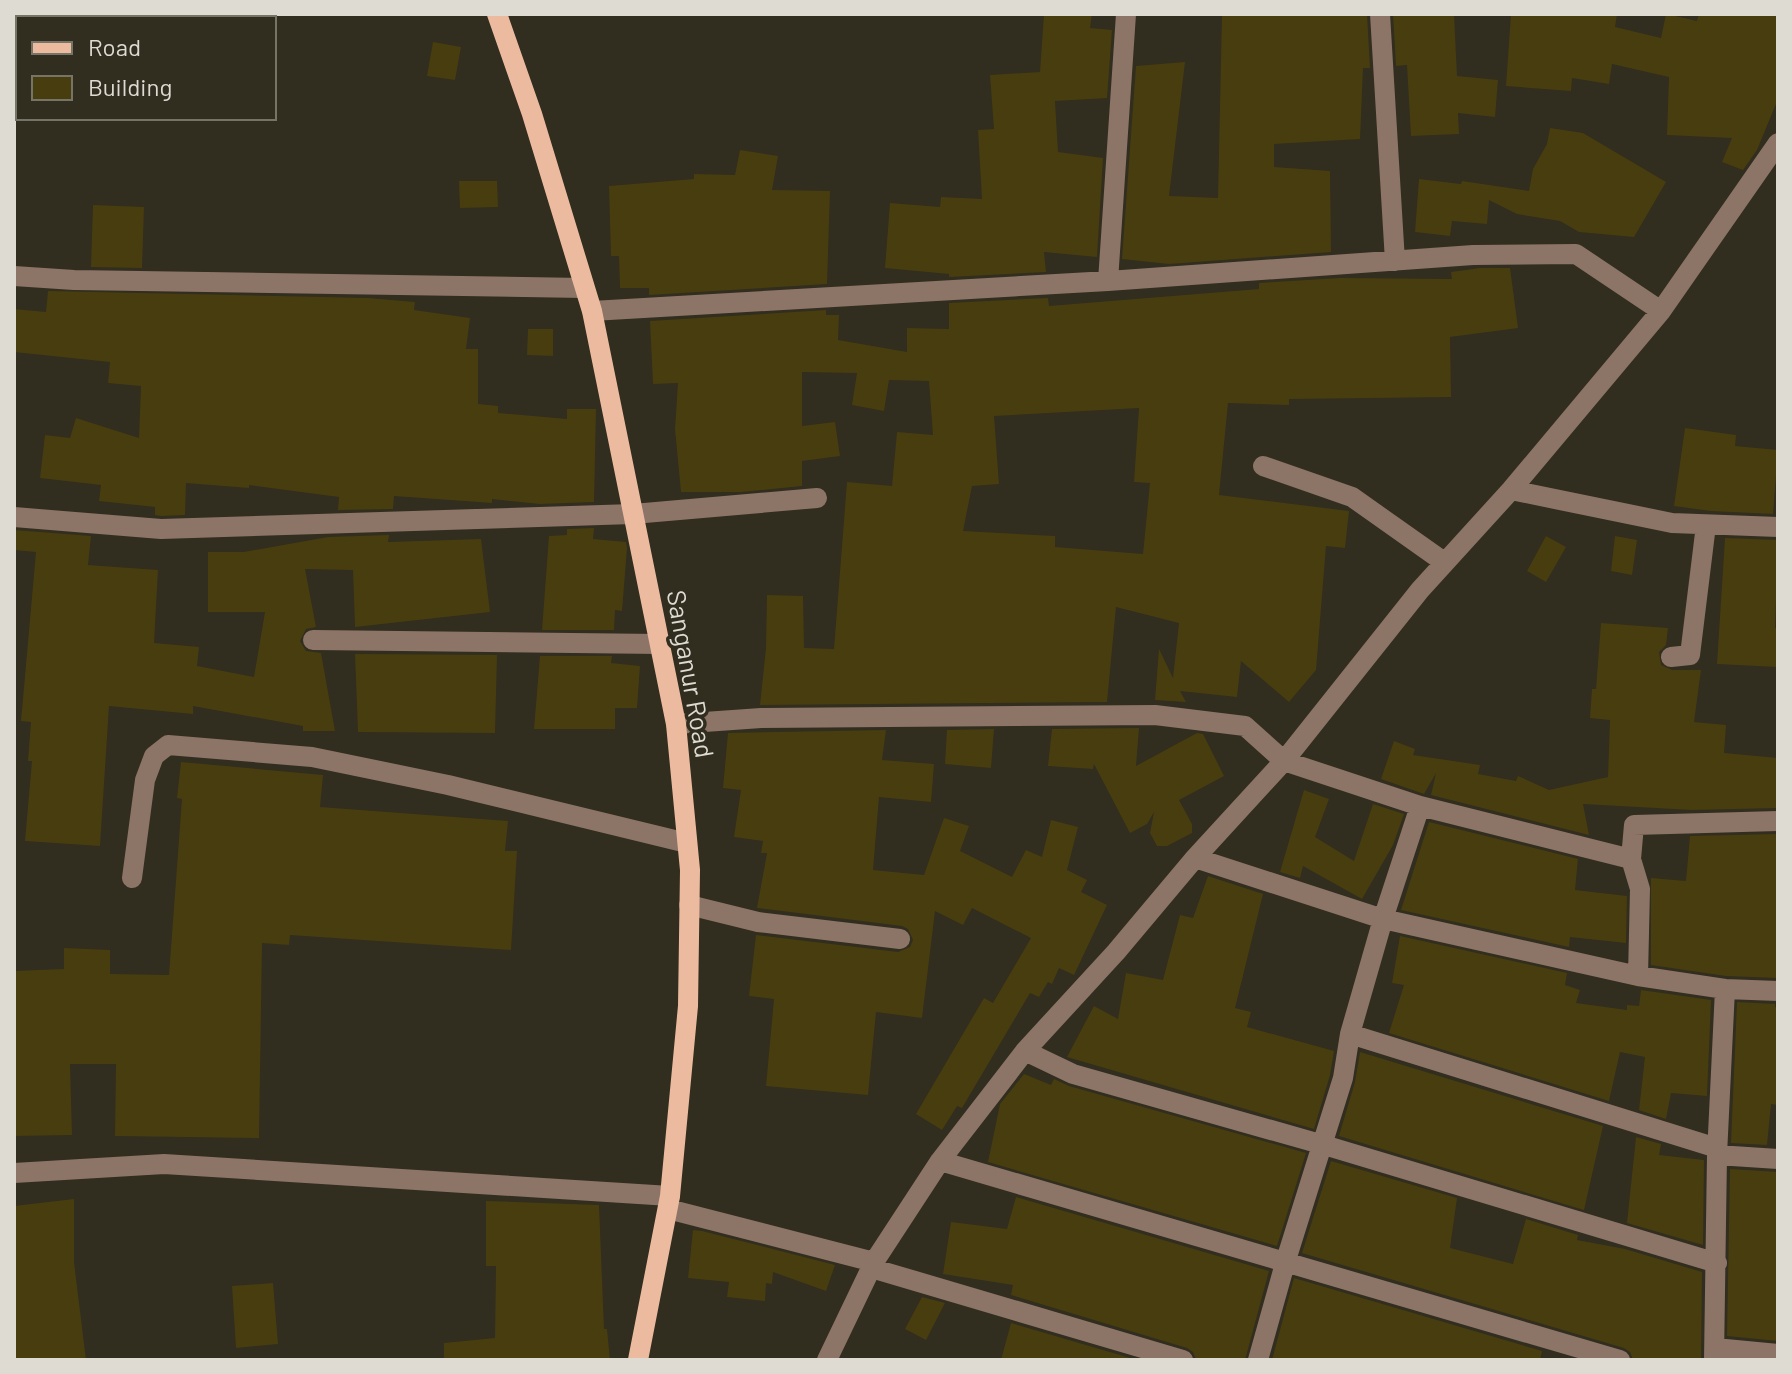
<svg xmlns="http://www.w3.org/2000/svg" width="1792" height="1374" font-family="Barlow,sans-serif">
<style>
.building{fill:#483d0f;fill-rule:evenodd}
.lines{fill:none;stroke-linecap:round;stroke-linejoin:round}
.minor{stroke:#8c7467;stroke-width:20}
.major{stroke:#ecbb9f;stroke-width:20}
.labels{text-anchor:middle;stroke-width:7;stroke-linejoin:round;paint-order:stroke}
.street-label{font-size:26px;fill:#dedbd3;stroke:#312d1f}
</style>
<rect width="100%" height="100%" fill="#312d1f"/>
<path class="building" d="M1044,14H1092L1090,28L1112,30L1107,98L1055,101L1058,152L1103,158L1097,257L1044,252L1046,272L949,277V274L885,268L890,203L940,207L941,197L982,199L978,130L994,129L990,75L1040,72Z
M1222,14H1367L1370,68H1363L1360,139L1274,144V167L1330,171L1331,252L1169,264L1122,259L1136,66L1185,62L1169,196L1218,198Z
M1393,14H1454L1457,76L1498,80L1495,117L1458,113L1459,134L1411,136L1407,65L1396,66Z
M1511,14H1617L1615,27L1661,38L1666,14L1697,21L1699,14H1778V99L1757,150L1743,170L1722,162L1732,138L1667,135L1669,77L1612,64L1609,84L1572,78L1571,91L1506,86Z
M433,42L461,47L455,80L427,76Z
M1550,128L1583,133L1666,182L1634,237L1579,232L1560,221L1517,214L1489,200L1487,224L1452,221L1450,236L1415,232L1419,179L1461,184L1462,181L1529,191L1533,169L1547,144Z
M740,150L778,156L772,190L830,191L827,284L649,295V288H620L619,256H611L609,186L694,179V174L735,175Z
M459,181H497L498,207L460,208Z
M93,205L144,207L142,268L91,267Z
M1480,268H1510L1518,328L1450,337L1451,397L1289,399V405L1228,403L1219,495L1349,511L1345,548L1326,546L1316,670L1289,702L1241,661L1237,697L1180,691L1186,702L1155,700L1159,649L1173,678L1179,623L1116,607L1107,702L760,705L766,648L767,595L803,596L804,648L834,649L847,482L892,486L897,432L933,435L929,381L889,380L884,411L852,405L857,373L802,372V426L835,422L840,456L802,461V486L741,492H681L675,429L678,383L653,384L650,321L826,310V315H839L838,340L907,352V328L949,329V303L1048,298L1049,306L1259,289V283L1340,278L1452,279L1451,272ZM1139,408L1134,482L1150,483L1143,554L1055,547V536L963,531L972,486L999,484L994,416Z
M48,291L368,298L415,302L414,310L470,318L466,349H478V404L498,406V413L567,419V409H596L594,502L540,504L492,499V503L394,496L393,509L338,510L339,497L249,485V488L186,483L185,515L161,516L155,515V507L99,501L101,485L40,478L45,435L70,438L76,418L139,438L141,386L108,383L110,362L14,352V309L46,312Z
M528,329H553V356L527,355Z
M1685,428L1736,435L1735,446L1778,450L1773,514L1711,511L1674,506Z
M594,528L593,539L626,542L627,548L622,611L615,610L614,630H542L549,536L567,535V529Z
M14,530L91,536L88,565L158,570L154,643L199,647L197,666L254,677L265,612H208V552H244L328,537L389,535L388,542L481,539L490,612L355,627L353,570L305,569L316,627L306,629L300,641L306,651L321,653L335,731H303V726L193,706V714L109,706L100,846L25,841L32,761H28L31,722L21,721L36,552L14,550Z
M1546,536L1566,547L1546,582L1527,571Z
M1615,536L1637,540L1632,575L1611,571Z
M1725,538L1778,540L1775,628L1778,629V667L1717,664Z
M1601,623L1668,628L1666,645L1659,652L1661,665L1672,670H1701L1694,722L1726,725L1724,753L1778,758V808L1692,810L1583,804L1589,835L1431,795L1436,773L1424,794L1381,779L1394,741L1415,749L1413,755L1480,765L1478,774L1516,781L1518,776L1549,790L1608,777L1610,720L1590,718L1592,689H1596Z
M355,654L497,655L495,733L358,732Z
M540,656H612L611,663L640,666L637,708H615V729H534Z
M1139,728L1136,766L1197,733L1203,734L1224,776L1179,800L1192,824V833L1167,846H1157L1150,833L1154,812L1147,824L1130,833L1094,764L1093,769L1048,766L1052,729Z
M994,729L991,768L945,764L947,730Z
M886,730L882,760L934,764L931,802L879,797L873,870L924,875L944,818L969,826L960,851L1012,877L1026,850L1042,857L1051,820L1078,827L1067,870L1087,880L1081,892L1107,905L1074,975L1059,968L1052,984L1048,982L1039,997L1030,993L962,1108L957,1106L942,1130L916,1114L984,998L993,1003L1031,938L972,908L963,925L935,911L922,1018L876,1012L868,1095L766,1086L774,999L749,996L756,935L898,952L910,947L913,940L908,929L902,926L757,908L767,853H761L763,841L734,837L741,790L723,788L728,733Z
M181,762L323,775L320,807L508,821L505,851H517L511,950L290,935L289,945L262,943L259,1138L115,1136L116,1064H70L72,1135L14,1136V971L64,969V948L110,950V974L169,975L182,799L177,798Z
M1304,790L1329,799L1315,837L1354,861L1373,804L1404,814L1393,845L1362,899L1303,866L1300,878L1280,872Z
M1429,822L1578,859L1575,890L1627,896L1626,943L1570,937L1569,947L1401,910Z
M1778,834L1777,978L1726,976L1651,965V878L1686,881L1690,836Z
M1208,876L1263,894L1235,1008L1251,1012L1247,1027L1334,1051L1330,1075L1314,1129L1067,1057L1094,1006L1118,1019L1126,973L1163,980L1180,915L1193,918Z
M1400,936L1567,973L1565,985L1580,990L1576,1003L1627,1010V1005L1639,1006L1641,990L1711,1000L1707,1096L1671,1093L1666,1119L1639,1110L1645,1057L1620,1052L1609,1101L1389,1033L1404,985L1392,983Z
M1737,1002L1775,1004V1007L1778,1008V1105L1771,1104L1767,1145L1731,1143Z
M1360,1052L1603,1126L1584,1210L1339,1136L1355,1082Z
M1024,1074L1051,1085L1054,1079L1069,1086L1306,1153L1277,1246L988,1162L1000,1104Z
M1636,1137L1661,1144L1659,1155L1704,1160L1703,1245L1627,1223Z
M1331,1161L1457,1198L1450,1248L1513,1264L1526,1219L1578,1235L1577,1240L1625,1249L1702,1272L1701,1360H1633L1630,1352L1624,1348L1302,1253Z
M1730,1169L1778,1172V1341L1727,1336Z
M1016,1197L1269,1271L1245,1360H1196L1193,1352L1187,1348L1011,1295L1013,1285L943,1274L951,1222L1007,1229Z
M74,1199V1262L86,1360H14V1206Z
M486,1201L599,1205L604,1329H607L610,1360H444V1343L495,1338L496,1266H486Z
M693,1230L702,1231L835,1265L826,1291L773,1272L772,1284L766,1283L765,1301L727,1297L729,1282L688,1278Z
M1294,1278L1542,1351L1540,1360H1272Z
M273,1283L278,1344L236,1348L232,1286Z
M922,1297L945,1303L926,1340L905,1329Z
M1011,1323L1137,1360H1001Z"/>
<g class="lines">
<path class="minor" d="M1380,14L1395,261
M14,276L74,280L584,288
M1108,281L1126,14
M592,311L1108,281L1473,255L1576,254L1661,311
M1263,466L1352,497L1444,562
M1511,490L1672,523L1778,527
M14,517L161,529L633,514L817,498
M313,640L659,644
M1671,657L1690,655L1706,525
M676,724L761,718L1155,715L1245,726L1284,761L1420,806L1383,919L1350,1034L1343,1078L1286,1260L1258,1360
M1420,806L1631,859L1634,825L1778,821
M1195,858L1383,919L1638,976L1725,989L1717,1155L1714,1360
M1631,859L1640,889L1638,976
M132,878L145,780L154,756L168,745L312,757L448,785L687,843
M689,905L758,922L900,939
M1725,989L1778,991
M1350,1034L1717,1148
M1025,1051L1073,1074L1324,1145L1717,1263
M1717,1155L1778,1159
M940,1161L1620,1360
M14,1173L164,1164L670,1196
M668,1209L874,1262
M871,1268L1183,1360
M1715,1348L1778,1354
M827,1360L874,1262L940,1161L1025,1051L1116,952L1195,858L1284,761L1420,590L1511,490L1661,311L1778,143"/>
<path class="major" d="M497,14L532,114L592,311L676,724L690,870L688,1006L670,1196L638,1360"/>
</g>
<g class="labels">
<g class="street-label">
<text transform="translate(690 674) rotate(80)" y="9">Sanganur Road</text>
</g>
</g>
<rect width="1792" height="1374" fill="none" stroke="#dedbd3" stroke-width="32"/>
<rect x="16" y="16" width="260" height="104" fill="#312d1f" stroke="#767367" stroke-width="2"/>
<rect x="32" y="42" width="40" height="12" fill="#ecbb9f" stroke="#767367" stroke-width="2"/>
<text x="88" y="56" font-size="24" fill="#dedbd3">Road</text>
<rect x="32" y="76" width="40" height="24" fill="#483d0f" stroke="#767367" stroke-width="2"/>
<text x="88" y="96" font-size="24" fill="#dedbd3">Building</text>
</svg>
